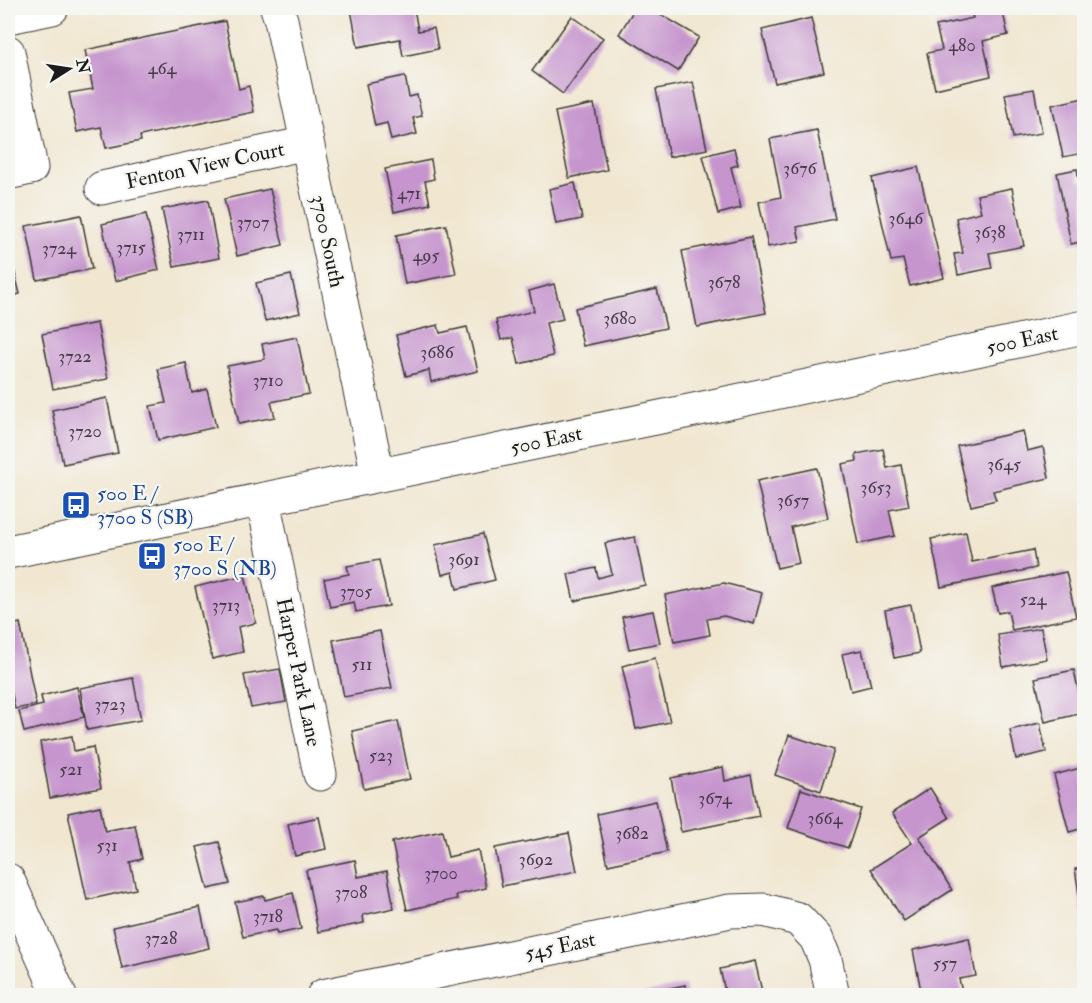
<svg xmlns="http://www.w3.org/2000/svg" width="1092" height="1003" font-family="'IM FELL Double Pica',serif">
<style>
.building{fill:#c695ce}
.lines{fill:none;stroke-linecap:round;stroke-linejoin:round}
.minor-casing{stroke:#3c3a37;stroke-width:35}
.minor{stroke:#fff;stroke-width:33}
.labels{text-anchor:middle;stroke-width:4.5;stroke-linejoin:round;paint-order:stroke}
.number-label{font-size:18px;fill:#463a48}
.street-label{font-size:21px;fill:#1c1c1c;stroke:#f6f6f2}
.transit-label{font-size:21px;fill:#164399;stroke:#f6f6f2;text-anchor:start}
</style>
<rect width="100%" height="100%" fill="#f6f6f2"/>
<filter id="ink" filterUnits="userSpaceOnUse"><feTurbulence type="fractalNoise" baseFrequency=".0167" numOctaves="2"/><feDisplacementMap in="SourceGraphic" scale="12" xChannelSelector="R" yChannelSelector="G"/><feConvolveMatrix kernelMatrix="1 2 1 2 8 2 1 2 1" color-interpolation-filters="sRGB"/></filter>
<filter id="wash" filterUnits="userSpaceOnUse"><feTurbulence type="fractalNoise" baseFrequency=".008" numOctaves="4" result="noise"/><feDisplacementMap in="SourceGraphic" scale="24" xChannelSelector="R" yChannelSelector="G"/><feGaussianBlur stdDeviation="1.35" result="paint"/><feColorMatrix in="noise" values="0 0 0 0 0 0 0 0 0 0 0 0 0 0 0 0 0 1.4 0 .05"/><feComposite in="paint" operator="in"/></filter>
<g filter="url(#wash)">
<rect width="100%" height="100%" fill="#f1e7d1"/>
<g id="blocks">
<path class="building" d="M367,8H414L418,31L434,28L438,49L403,56L400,39L358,47L351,10Z
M635,8H650L699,37L678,71L619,34Z
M970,8H1002L1008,35L983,41L991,76L935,89L927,53L942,50L936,26L973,18Z
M572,16L603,38L563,94L532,71Z
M811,18L824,72L775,83L762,30Z
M225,21L239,89L249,86L254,112L140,136L141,141L106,148L101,127L77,132L69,93L93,89L85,50Z
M405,76L409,97L417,95L422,116L413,118L417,134L391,140L387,123L375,126L366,84Z
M693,82L707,149L669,157L656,89Z
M1034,89L1042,133L1013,138L1005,94Z
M1084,98V153L1063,157L1052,105Z
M594,104L607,170L569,178L555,112Z
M817,130L835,219L797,227L800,241L768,247L759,202L781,197L770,139Z
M734,148L738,165L731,167L741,208L718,214L703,156Z
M431,160L434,179L425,181L430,204L394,212L385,169Z
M918,167L944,278L910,286L903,259L891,261L872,178Z
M1077,169L1079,181L1084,180V241L1071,244L1057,173Z
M575,183L582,219L556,224L549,189Z
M1012,188L1024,246L989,253L992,268L958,275L954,254L963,253L956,218L981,212L977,195Z
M270,189L283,245L237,256L224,199Z
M208,200L219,258L174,267L162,209Z
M146,214L159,270L115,281L102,224Z
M81,215L92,269L37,280L26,226Z
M446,225L456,274L405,284L396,235Z
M751,237L766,313L697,327L682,251Z
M8,245L20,294L8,297Z
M291,275L300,313L265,321L256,283Z
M554,284L563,319L546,323L553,356L519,364L513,338L501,340L496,320L534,311L529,291Z
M657,289L666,328L583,346L575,308Z
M97,323L108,379L53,389L42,334Z
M438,325L440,333L467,327L478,371L431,382L429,370L406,376L396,335Z
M297,337L309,394L271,402L275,417L239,424L227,366L265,359L262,344Z
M186,363L192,393L207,389L216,427L158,440L150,406L166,403L158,369Z
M107,398L118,453L63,464L52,410Z
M1023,431L1027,451L1043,447L1049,478L993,491L996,500L971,506L957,446Z
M883,449L887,468L901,465L909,506L889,510L895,536L858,544L842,464L857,461L856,454Z
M817,468L828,518L791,527L799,563L777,568L757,481Z
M966,532L972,562L1033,550L1036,568L941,587L931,539Z
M483,534L495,580L457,589L453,572L442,575L435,545Z
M635,537L645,585L574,601L568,574L596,568L598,578L612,574L605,543Z
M379,560L389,606L356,612L354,602L330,607L324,579L349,574L347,566Z
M1066,572L1076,617L1012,630L1008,611L998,613L992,588Z
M245,575L256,623L238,627L243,652L212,659L195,587Z
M724,583L762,593L754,624L724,616L707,619L710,635L674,642L665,595Z
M911,605L920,653L894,658L885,610Z
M653,611L660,643L629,649L622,617Z
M20,623L36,705L15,709L11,690L8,691V626Z
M1041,628L1047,659L1003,667L998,635Z
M380,631L392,688L344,697L333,640Z
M862,650L871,686L851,691L842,654Z
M655,658L670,722L636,729L622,666Z
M280,669L286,702L251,708L244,675Z
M1074,670L1083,713L1045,722L1035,678Z
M133,678L141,720L87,730L80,688Z
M77,687L84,717L24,732L19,711L43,705L41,696Z
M398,721L410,779L364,789L352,731Z
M1040,723L1046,752L1016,759L1010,730Z
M789,735L834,750L821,791L775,775Z
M72,736L74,751L93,747L101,788L50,798L40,742Z
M723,767L725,781L751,775L759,816L681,832L671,778Z
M1084,767V828L1069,832L1054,775Z
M930,788L949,818L919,837L952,890L904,921L871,869L912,843L892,813Z
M801,789L861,809L848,848L788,828Z
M656,801L667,852L608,865L597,814Z
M100,806L105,831L135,825L142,859L130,862L136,889L87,900L68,813Z
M319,817L326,849L295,856L288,824Z
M442,831L448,857L478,850L486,888L456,895L457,899L407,910L392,842Z
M569,833L577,871L502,886L495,848Z
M219,842L230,884L208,889L197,847Z
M355,860L358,877L387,871L394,908L363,915L364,923L318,932L306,870Z
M1084,867V919H1083L1075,869Z
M293,893L301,929L277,934L276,930L243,937L235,902L264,896L265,900Z
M200,907L209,948L122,968L113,927Z
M969,938L976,976L959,979L963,996H922L913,950Z
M755,961L763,996H726L720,969Z
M685,985L687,996H640V994Z"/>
</g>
</g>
<g filter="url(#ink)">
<use href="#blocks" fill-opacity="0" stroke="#3c3a37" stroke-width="1.5"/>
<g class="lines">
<g class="minor-casing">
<path id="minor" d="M277,8L281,20L378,475
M8,17L52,8
M8,52L31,168L8,173
M102,188L307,143
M263,500L320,774
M8,552L699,409L1084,327
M8,880L60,996
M323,996L730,911L764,910L798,919L816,938L825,959L833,996"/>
</g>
<use href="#minor" class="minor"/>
</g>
</g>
<defs>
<g id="bus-square" transform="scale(1.5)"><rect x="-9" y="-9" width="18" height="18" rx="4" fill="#1a4fb4" stroke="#f6f6f2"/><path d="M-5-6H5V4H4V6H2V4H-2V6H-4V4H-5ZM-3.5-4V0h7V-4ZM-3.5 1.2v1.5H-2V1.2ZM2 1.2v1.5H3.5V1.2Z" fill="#fff"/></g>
</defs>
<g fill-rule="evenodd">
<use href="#bus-square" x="76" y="505"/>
<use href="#bus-square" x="152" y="556"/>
</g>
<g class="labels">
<g class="number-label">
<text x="962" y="51">480</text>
<text x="162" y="74">464</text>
<text x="800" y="174">3676</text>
<text x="409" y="199">471</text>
<text x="906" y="224">3646</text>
<text x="253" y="228">3707</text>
<text x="990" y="238">3638</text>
<text x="191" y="240">3711</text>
<text x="131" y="253">3715</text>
<text x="59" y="254">3724</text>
<text x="426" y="261">495</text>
<text x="724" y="288">3678</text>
<text x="620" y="324">3680</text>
<text x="437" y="358">3686</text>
<text x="75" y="362">3722</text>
<text x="268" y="386">3710</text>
<text x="85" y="437">3720</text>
<text x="1004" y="470">3645</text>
<text x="876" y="493">3653</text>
<text x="793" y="506">3657</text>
<text x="464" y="565">3691</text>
<text x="356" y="597">3705</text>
<text x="1033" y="605">524</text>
<text x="226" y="611">3713</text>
<text x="362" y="670">511</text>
<text x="110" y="710">3723</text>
<text x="381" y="761">523</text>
<text x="71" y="775">521</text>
<text x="715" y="804">3674</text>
<text x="825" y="824">3664</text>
<text x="632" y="839">3682</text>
<text x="107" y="851">531</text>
<text x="536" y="865">3692</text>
<text x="441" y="879">3700</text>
<text x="351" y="898">3708</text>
<text x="268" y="922">3718</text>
<text x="161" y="944">3728</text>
<text x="945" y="969">557</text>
</g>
<g class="street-label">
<text transform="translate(205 165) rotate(-12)" y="7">Fenton View Court</text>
<text transform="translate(328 241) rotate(78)" y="7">3700 South</text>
<text transform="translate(1022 340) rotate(-12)" y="7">500 East</text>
<text transform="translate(546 440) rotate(-12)" y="7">500 East</text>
<text transform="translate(299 672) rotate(78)" y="7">Harper Park Lane</text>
<text transform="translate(560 946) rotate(-12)" y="7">545 East</text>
</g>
<g class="transit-label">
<text x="97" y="500">500 E /<tspan x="97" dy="24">3700 S (SB)</tspan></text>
<text x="173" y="551">500 E /<tspan x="173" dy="24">3700 S (NB)</tspan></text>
</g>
</g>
<rect width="1092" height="1003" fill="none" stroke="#f6f6f2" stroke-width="30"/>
<g transform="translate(69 69) rotate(78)" stroke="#f6f6f2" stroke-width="4.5" paint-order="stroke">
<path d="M0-4.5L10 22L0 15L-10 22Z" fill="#1c1c1c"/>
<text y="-9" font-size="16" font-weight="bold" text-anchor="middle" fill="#1c1c1c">N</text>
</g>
</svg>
